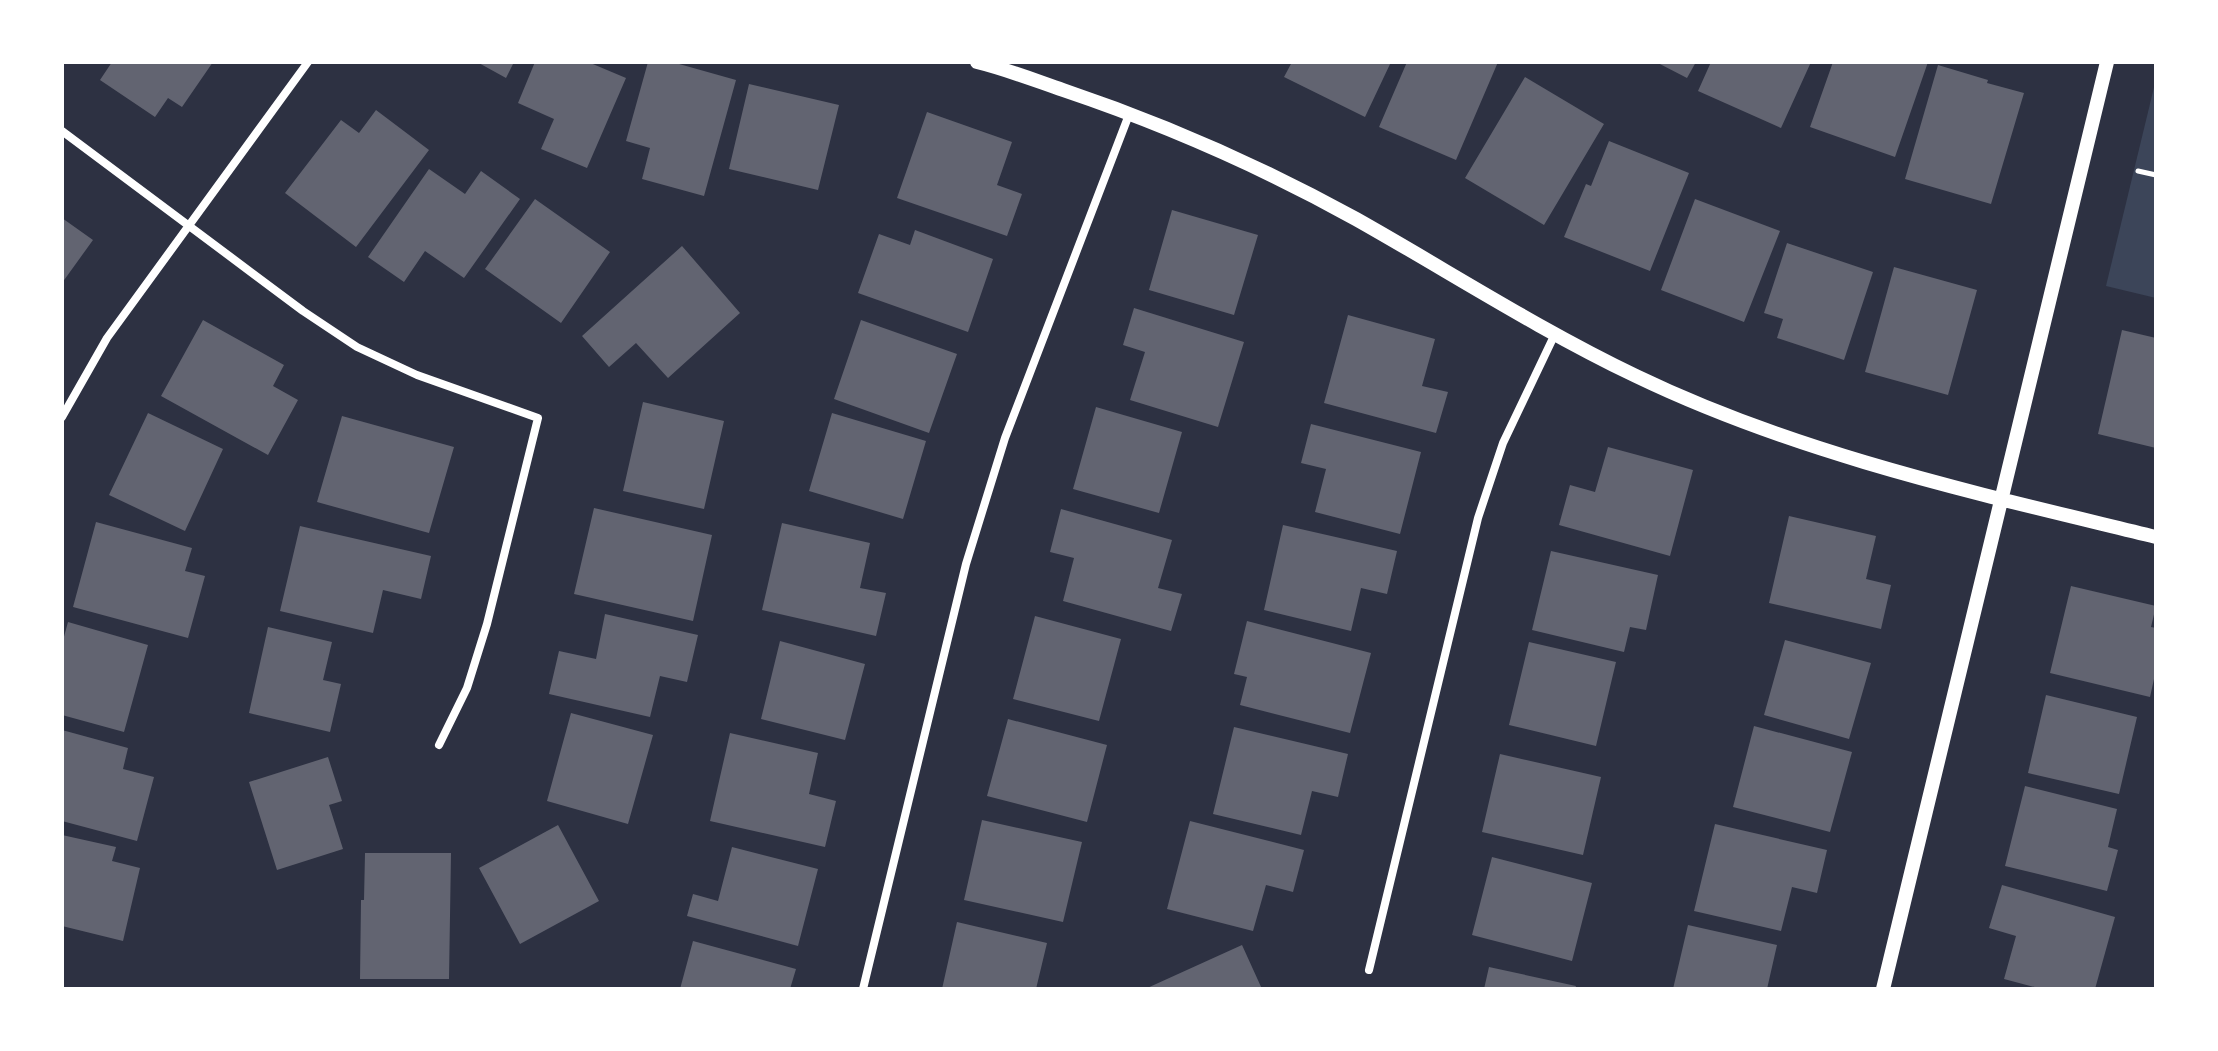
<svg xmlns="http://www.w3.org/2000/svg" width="2218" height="1051" font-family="Inter,sans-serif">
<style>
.green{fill:#3c4559}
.building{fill:#626471}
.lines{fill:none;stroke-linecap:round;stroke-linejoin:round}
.path{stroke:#fff;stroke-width:5}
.minor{stroke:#fff;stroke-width:8}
.tertiary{stroke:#fff;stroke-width:14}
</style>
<rect width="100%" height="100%" fill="#2d3142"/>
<path class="green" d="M2156,79V298L2106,286Z"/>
<path class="building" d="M112,62H213L182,107L168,98L155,117L100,80Z
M477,62H514L506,78Z
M535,62H588L626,78L587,168L541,149L554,119L518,103Z
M648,62H672L736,80L704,196L642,179L650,148L626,141Z
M1292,62H1391L1365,117L1284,77Z
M1407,62H1498L1456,160L1379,127Z
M1656,62H1696L1687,78Z
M1711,62H1811L1781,128L1698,91Z
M1833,62H1928L1895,157L1810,127Z
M1938,65L1988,80L1987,83L2024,93L1991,204L1905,179Z
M1525,77L1604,124L1544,225L1465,178Z
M749,84L839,105L818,190L729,169Z
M376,110L429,150L356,247L285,193L341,120L359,133Z
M927,112L1012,142L997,185L1022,194L1007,236L897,198Z
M1609,141L1689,173L1650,271L1564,237L1586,184L1591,186Z
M429,169L465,194L481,171L520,199L464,278L425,251L404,282L368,257Z
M535,199L610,252L561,323L485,269Z
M1695,199L1780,231L1744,322L1661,290Z
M1172,210L1258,235L1234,315L1149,290Z
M62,218L93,240L62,283Z
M915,230L993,259L968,332L858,293L879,234L910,245Z
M1787,243L1873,272L1844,360L1777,338L1783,319L1764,313Z
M682,246L740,313L668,378L636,343L609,367L582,336Z
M1894,267L1977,290L1948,395L1865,372Z
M1134,308L1244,342L1218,427L1130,400L1145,352L1123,345Z
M1348,315L1435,339L1422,386L1448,392L1436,433L1324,403Z
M203,320L284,365L273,386L298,400L268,455L161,396Z
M861,320L957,354L929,433L834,399Z
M2122,330L2156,338V448L2098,434Z
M643,402L724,421L704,509L623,491Z
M1096,407L1182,432L1159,513L1073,489Z
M148,413L223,449L185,531L109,495Z
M832,413L926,441L903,519L809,491Z
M342,416L454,447L429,533L317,502Z
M1311,424L1421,452L1400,534L1315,512L1326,469L1301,463Z
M1608,447L1693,470L1670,556L1559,525L1570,485L1595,492Z
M594,508L712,535L693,621L574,594Z
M1061,509L1172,540L1158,588L1182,594L1171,631L1063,601L1074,558L1050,552Z
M1789,516L1876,536L1866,579L1891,585L1881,629L1769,603Z
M96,522L192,548L185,571L205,576L188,638L73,607Z
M782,523L870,543L860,588L886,593L876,636L762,610Z
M1283,525L1397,551L1387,594L1361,588L1351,631L1264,610Z
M300,526L431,556L421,599L383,590L373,633L280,611Z
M1551,551L1658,575L1646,630L1630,627L1624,652L1532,630Z
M2071,586L2156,606L2151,627L2156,628V670L2150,697L2050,673Z
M605,614L698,635L687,682L660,676L650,717L549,694L559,651L596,659Z
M1035,616L1121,639L1099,721L1013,699Z
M1247,621L1371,653L1350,733L1240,705L1247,677L1234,674Z
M68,622L148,645L124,732L62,715V644Z
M268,627L332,642L323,680L341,684L330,732L249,713Z
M1785,640L1871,663L1849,739L1764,715Z
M780,641L865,664L845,740L761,719Z
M1529,642L1616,662L1596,746L1509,725Z
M2046,695L2137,717L2119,794L2028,773Z
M571,713L653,735L628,824L547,801Z
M1008,719L1107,745L1087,822L987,796Z
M1754,726L1852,752L1830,832L1733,807Z
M1234,727L1348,754L1338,797L1312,791L1301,835L1213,814Z
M62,730L128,748L123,769L154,777L137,841L62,821Z
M730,733L818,753L809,794L836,801L825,847L710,821Z
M1500,754L1601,777L1583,855L1482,832Z
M328,757L342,801L329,805L343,849L277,870L249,782Z
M2025,786L2117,809L2108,847L2118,850L2107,891L2005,866Z
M982,820L1082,842L1063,922L964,900Z
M1190,821L1304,850L1293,892L1266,885L1253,931L1167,909Z
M1715,824L1827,850L1817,893L1792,887L1781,931L1694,911Z
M558,825L599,901L520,944L479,868Z
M62,835L116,847L112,861L140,868L123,941L62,926Z
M732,847L818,869L798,946L687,916L693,894L718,901Z
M365,853H451L449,979H360L361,900H364Z
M1492,857L1592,883L1572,961L1472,935Z
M2002,885L2115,917L2095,989H2042L2004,979L2016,936L1989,928Z
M957,922L1047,943L1036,989H942Z
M1688,925L1777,945L1767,989H1673Z
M693,941L796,969L790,989H680Z
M1242,945L1262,989H1145Z
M1489,967L1576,986L1575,989H1484Z"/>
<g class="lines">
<path class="path" d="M2138,171L2156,175"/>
<path class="minor" d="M62,131L303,311L357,347L417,375L538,418L487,624L467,688L439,745
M62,417L107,338L308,62
M1369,970L1478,518L1503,443L1554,336
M863,989L966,564L1005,438L1130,112"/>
<path class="tertiary" d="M977,62C1006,69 1034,80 1063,90C1164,124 1262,167 1356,219C1450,272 1538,329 1636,376C1800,455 1980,494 2156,537
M1883,989L2107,62"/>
</g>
<rect width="2218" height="1051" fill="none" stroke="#ffffff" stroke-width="128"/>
</svg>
